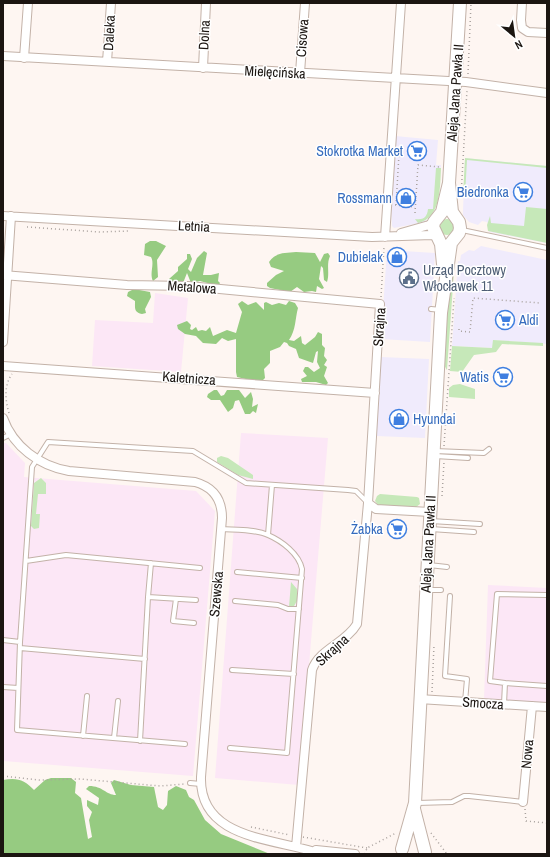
<svg xmlns="http://www.w3.org/2000/svg" width="550" height="857" font-family="'Archivo Narrow',sans-serif">
<style>
.commercial{fill:#f0ebfc}
.industrial{fill:#fce7f6}
.green{fill:#c6e8b9}
.forest{fill:#96cb81}
.lines{fill:none;stroke-linecap:round;stroke-linejoin:round}
.lane-casing{stroke:#c3b2a8;stroke-width:6}
.street-casing{stroke:#c3b2a8;stroke-width:10}
.secondary-casing{stroke:#c3b2a8;stroke-width:14}
.path{stroke:#a9a29e;stroke-width:1.5;stroke-dasharray:1 3;stroke-linecap:butt}
.lane{stroke:#fff;stroke-width:4}
.street{stroke:#fff;stroke-width:8}
.secondary{stroke:#fff;stroke-width:12}
.labels{text-anchor:middle;stroke-width:3;stroke-linejoin:round;paint-order:stroke}
.street-label{font-size:14px;fill:#1b1511;stroke:#fff}
.shop-label{font-size:14px;fill:#366cbe;stroke:#fff;text-anchor:end}
.service-label{font-size:14px;fill:#4e5e75;stroke:#fff;text-anchor:start}
</style>
<rect width="100%" height="100%" fill="#fef6f2"/>
<path class="commercial" d="M395,136L438,140L436,165H441L436,206L433,213L424,222L394,228L392,226L391,206Z
M465,158L547,166V243L489,232L490,226L487,222L482,221L478,225L469,222L463,215V211Z
M481,246L547,260V344L493,340V348L452,346L458,261H460L461,255L469,250L474,251Z
M387,250L435,253L430,342L381,339Z
M380,357L429,359L425,438L376,436Z"/>
<path class="industrial" d="M155,293L188,298L181,372L92,366L95,320L153,323Z
M241,433L328,438L299,785L215,778Z
M3,443H6L25,463L24,477L196,491L215,511L193,776L3,761Z
M488,585L547,588V704L484,699Z"/>
<path class="green" d="M465,158L547,166V168L467,160L465,196H463Z
M436,168H441C440,188 441,218 418,223L415,219C423,220 427,218 428,209H433Z
M526,207L547,209V243L488,231L487,225L490,216L491,223L524,226Z
M439 227a8 8 0 1 1 16 0a8 8 0 1 1-16 0Z
M455,257L447,370C435,356 452,278 455,257Z
M493,340L543,343V346L502,344L496,352L474,355L462,372L450,371L452,346L492,348Z
M460,384L475,389V399L449,397V388L453,385Z
M221,456L228,458L253,475V479L238,475L217,462V458Z
M41,478L46,483V494H38L36,514H40L39,528L34,529L31,526L34,483Z
M380,494L417,497L419,498L420,504L415,508L379,506L375,501L377,496Z
M291,582L297,589V601L294,606L289,607Z"/>
<path class="forest" d="M150,241H156L166,246L157,260L158,277L153,281C149,273 155,264 151,257L144,255L145,244Z
M204,251L207,253L203,275H211L219,273L218,281L220,283L218,286L200,281L191,283L187,273L183,283L171,282L169,279L178,271V267L187,259V254H190L192,259L188,269L191,272L197,258Z
M296,252L315,253L320,262L324,254L328,253L330,256C326,265 330,273 327,282L324,280L323,268L321,266L319,279L324,288L322,289L317,286L316,292L312,291L304,292L297,287L290,292L270,288L267,286V283L276,275L284,271L271,267L269,262C276,252 285,253 296,252Z
M134,289L150,292L151,297L145,309L146,313L142,314C134,312 135,309 135,301L127,296L128,292Z
M242,301L248,305L256,302L264,310V303L266,302L272,305L279,303L286,305L289,301L295,303L298,308C295,319 296,330 289,340L294,341L301,336L302,343L305,345L315,337L318,332L322,334V345L325,348L324,356L327,360L324,365L327,367L324,376L328,383L326,385L316,382H302L301,379L307,376L303,371L305,367H308L314,372L320,368L317,362L318,351L316,352L313,363L299,358L296,349L289,346L287,343L284,342L280,347L270,351V363L264,369L265,378L263,380H250L237,377L236,372V339L228,341L222,338L216,344L203,343L196,336L185,334L178,329L177,325L187,321L191,325L190,329L192,330L196,327L198,331L202,330L206,331L210,327L213,336L227,330L236,333L242,312L238,304Z
M214,390H217L221,396L224,395L227,390H239L245,398L251,392L253,399L252,407L258,404L256,413L253,411L250,414H245L239,400L235,401L233,408L228,412L220,400H211L207,397L208,394Z
M51,778H71L76,782L75,793L81,798L88,839L92,837L89,820L92,812L87,806V800L98,805L99,798L86,789L89,786C103,786 106,795 116,795L111,783L114,780L131,785L154,787L158,807L163,810L167,805L168,791L176,786L186,790L189,797L194,800L205,820L221,834L270,854H3V780C17,777 25,780 34,790L45,780Z"/>
<g class="lines">
<g class="lane-casing">
<path id="lane" d="M462,230L547,248
M431,309L441,310
M3,438L11,434
M435,451L484,453L489,449
M435,456L468,458
M431,521L480,524
M221,529C236,530 255,529 268,535C282,541 299,554 302,569L287,753L230,748
M431,529L474,532
M268,535L272,485
M26,561L66,555L200,568
M151,563L148,597L196,600
M429,565L447,567
M237,572L302,578
M428,590H441
M450,596L445,676L467,679L465,702
M176,599L173,621L194,623
M235,601L278,605L288,609H299
M3,640L20,642L32,467L48,442L193,451L246,483L348,490L356,491L368,503
M20,642L17,730L185,744
M20,648L145,659
M232,670L294,674
M505,683L490,681L497,594L546,595
M3,687L18,688
M504,704L505,683L547,686
M83,736L87,696
M114,738L118,701
M140,741L148,597
M190,783L201,784
M417,803L452,802L464,796H469L523,802"/>
</g>
<g class="street-casing">
<path id="street" d="M522,3L521,20L522,28L528,32L547,33
M3,56L466,82L547,93
M24,58L28,3
M107,62L111,3
M203,68L206,3
M300,73L305,3
M3,216L372,237L432,235L437,236
M401,233L429,225L434,222
M385,237L401,3
M3,275L127,285L188,286L380,304L368,503L376,509L430,512
M3,342L11,216
M3,366L375,393
M3,418C13,446 39,466 69,471L195,482C213,487 222,499 222,518L201,777C199,841 277,838 321,854
M419,699L547,707
M523,802L532,706
M296,847L312,670C319,649 346,643 357,624L368,503
M316,850L355,854"/>
</g>
<g class="secondary-casing">
<path id="secondary" d="M443,264L441,244L433,227L434,222L442,212L449,183L460,3
M414,809L425,852
M402,849L415,803L441,313L451,243L459,233L460,228L459,222L452,212L449,183"/>
</g>
<path class="path" d="M468,74L471,3
M461,196L467,90
M395,205L415,207
M396,205L399,154
M415,213L418,165L440,167
M27,227L100,232L128,231
M381,297L384,247
M459,329V331L470,332L473,298L540,303
M9,413C5,400 4,385 12,374
M444,446L454,298
M442,496L444,462
M432,692L434,645
M3,776L39,780L80,779L160,786L184,784
M525,809L526,821L547,823
M251,827L290,835
M431,833L447,854
M303,837L367,848
M365,854L367,848L396,833"/>
<use href="#lane" class="lane"/>
<use href="#street" class="street"/>
<use href="#secondary" class="secondary"/>
</g>
<defs>
<g id="supermarket-ring" transform="scale(1)"><circle r="9.5" fill="#fff" stroke="#3f7fe0" stroke-width="1.5"/><path d="M-6-5.5h2.5l.6 2H6L4.5 2H-2.5L-4.4-4H-6ZM-1.5 3.2a1.3 1.3 0 1 0 .1 0ZM3 3.2a1.3 1.3 0 1 0 .1 0Z" fill="#3f7fe0"/></g>
<g id="shop-ring" transform="scale(1)"><circle r="9.5" fill="#fff" stroke="#3f7fe0" stroke-width="1.5"/><path d="M-5-2.5h2.3a2.7 3.5 0 0 1 5.4 0H5L5.5 6h-11ZM-1.5-2.5h3a1.5 2.3 0 0 0-3 0Z" fill="#3f7fe0"/></g>
<g id="civic-ring" transform="scale(1)"><circle r="9.5" fill="#fff" stroke="#5c6f8a" stroke-width="1.5"/><path d="M-.6-6.5H3V-4.5H.6V-3L4-1V1h2V6H-6V1h2V-1L-.6-3ZM-1.2 2.5V6h2.4V2.5Z" fill="#5c6f8a"/></g>
</defs>
<g fill-rule="evenodd">
<use href="#supermarket-ring" x="417" y="151"/>
<use href="#supermarket-ring" x="523" y="192"/>
<use href="#shop-ring" x="406" y="198"/>
<use href="#shop-ring" x="397" y="257"/>
<use href="#civic-ring" x="409" y="278"/>
<use href="#supermarket-ring" x="505" y="320"/>
<use href="#supermarket-ring" x="503" y="377"/>
<use href="#shop-ring" x="399" y="419"/>
<use href="#supermarket-ring" x="397" y="529"/>
</g>
<g class="labels">
<g class="street-label">
<text transform="translate(109 33) rotate(-87)" y="5">Daleka</text>
<text transform="translate(204 35) rotate(-87)" y="5">Dolna</text>
<text transform="translate(302 38) rotate(-86)" y="5">Cisowa</text>
<text transform="translate(275 72) rotate(3)" y="5">Mielęcińska</text>
<text transform="translate(455 93) rotate(-86)" y="5">Aleja Jana Pawła II</text>
<text transform="translate(194 226) rotate(3)" y="5">Letnia</text>
<text transform="translate(192 287) rotate(4)" y="5">Metalowa</text>
<text transform="translate(379 327) rotate(-86)" y="5">Skrajna</text>
<text transform="translate(189 378) rotate(4)" y="5">Kaletnicza</text>
<text transform="translate(428 544) rotate(-87)" y="5">Aleja Jana Pawła II</text>
<text transform="translate(216 594) rotate(-85)" y="5">Szewska</text>
<text transform="translate(332 650) rotate(-42)" y="5">Skrajna</text>
<text transform="translate(483 703) rotate(4)" y="5">Smocza</text>
<text transform="translate(527 754) rotate(-85)" y="5">Nowa</text>
</g>
<g class="shop-label">
<text x="403" y="156">Stokrotka Market</text>
<text x="509" y="197">Biedronka</text>
<text x="392" y="203">Rossmann</text>
<text x="383" y="262">Dubielak</text>
<text x="519" y="325" text-anchor="start">Aldi</text>
<text x="489" y="382">Watis</text>
<text x="413" y="424" text-anchor="start">Hyundai</text>
<text x="383" y="534">Żabka</text>
</g>
<g class="service-label">
<text x="423" y="275">Urząd Pocztowy<tspan x="423" dy="16">Włocławek 11</tspan></text>
</g>
</g>
<rect width="550" height="857" fill="none" stroke="#1b1511" stroke-width="8"/>
<g transform="translate(514 36) rotate(151)" stroke="#ffffff" stroke-width="3" paint-order="stroke">
<path d="M0-3L7 15L0 10L-7 15Z" fill="#1b1511"/>
<text y="-6" font-size="11" font-weight="bold" text-anchor="middle" fill="#1b1511">N</text>
</g>
</svg>
